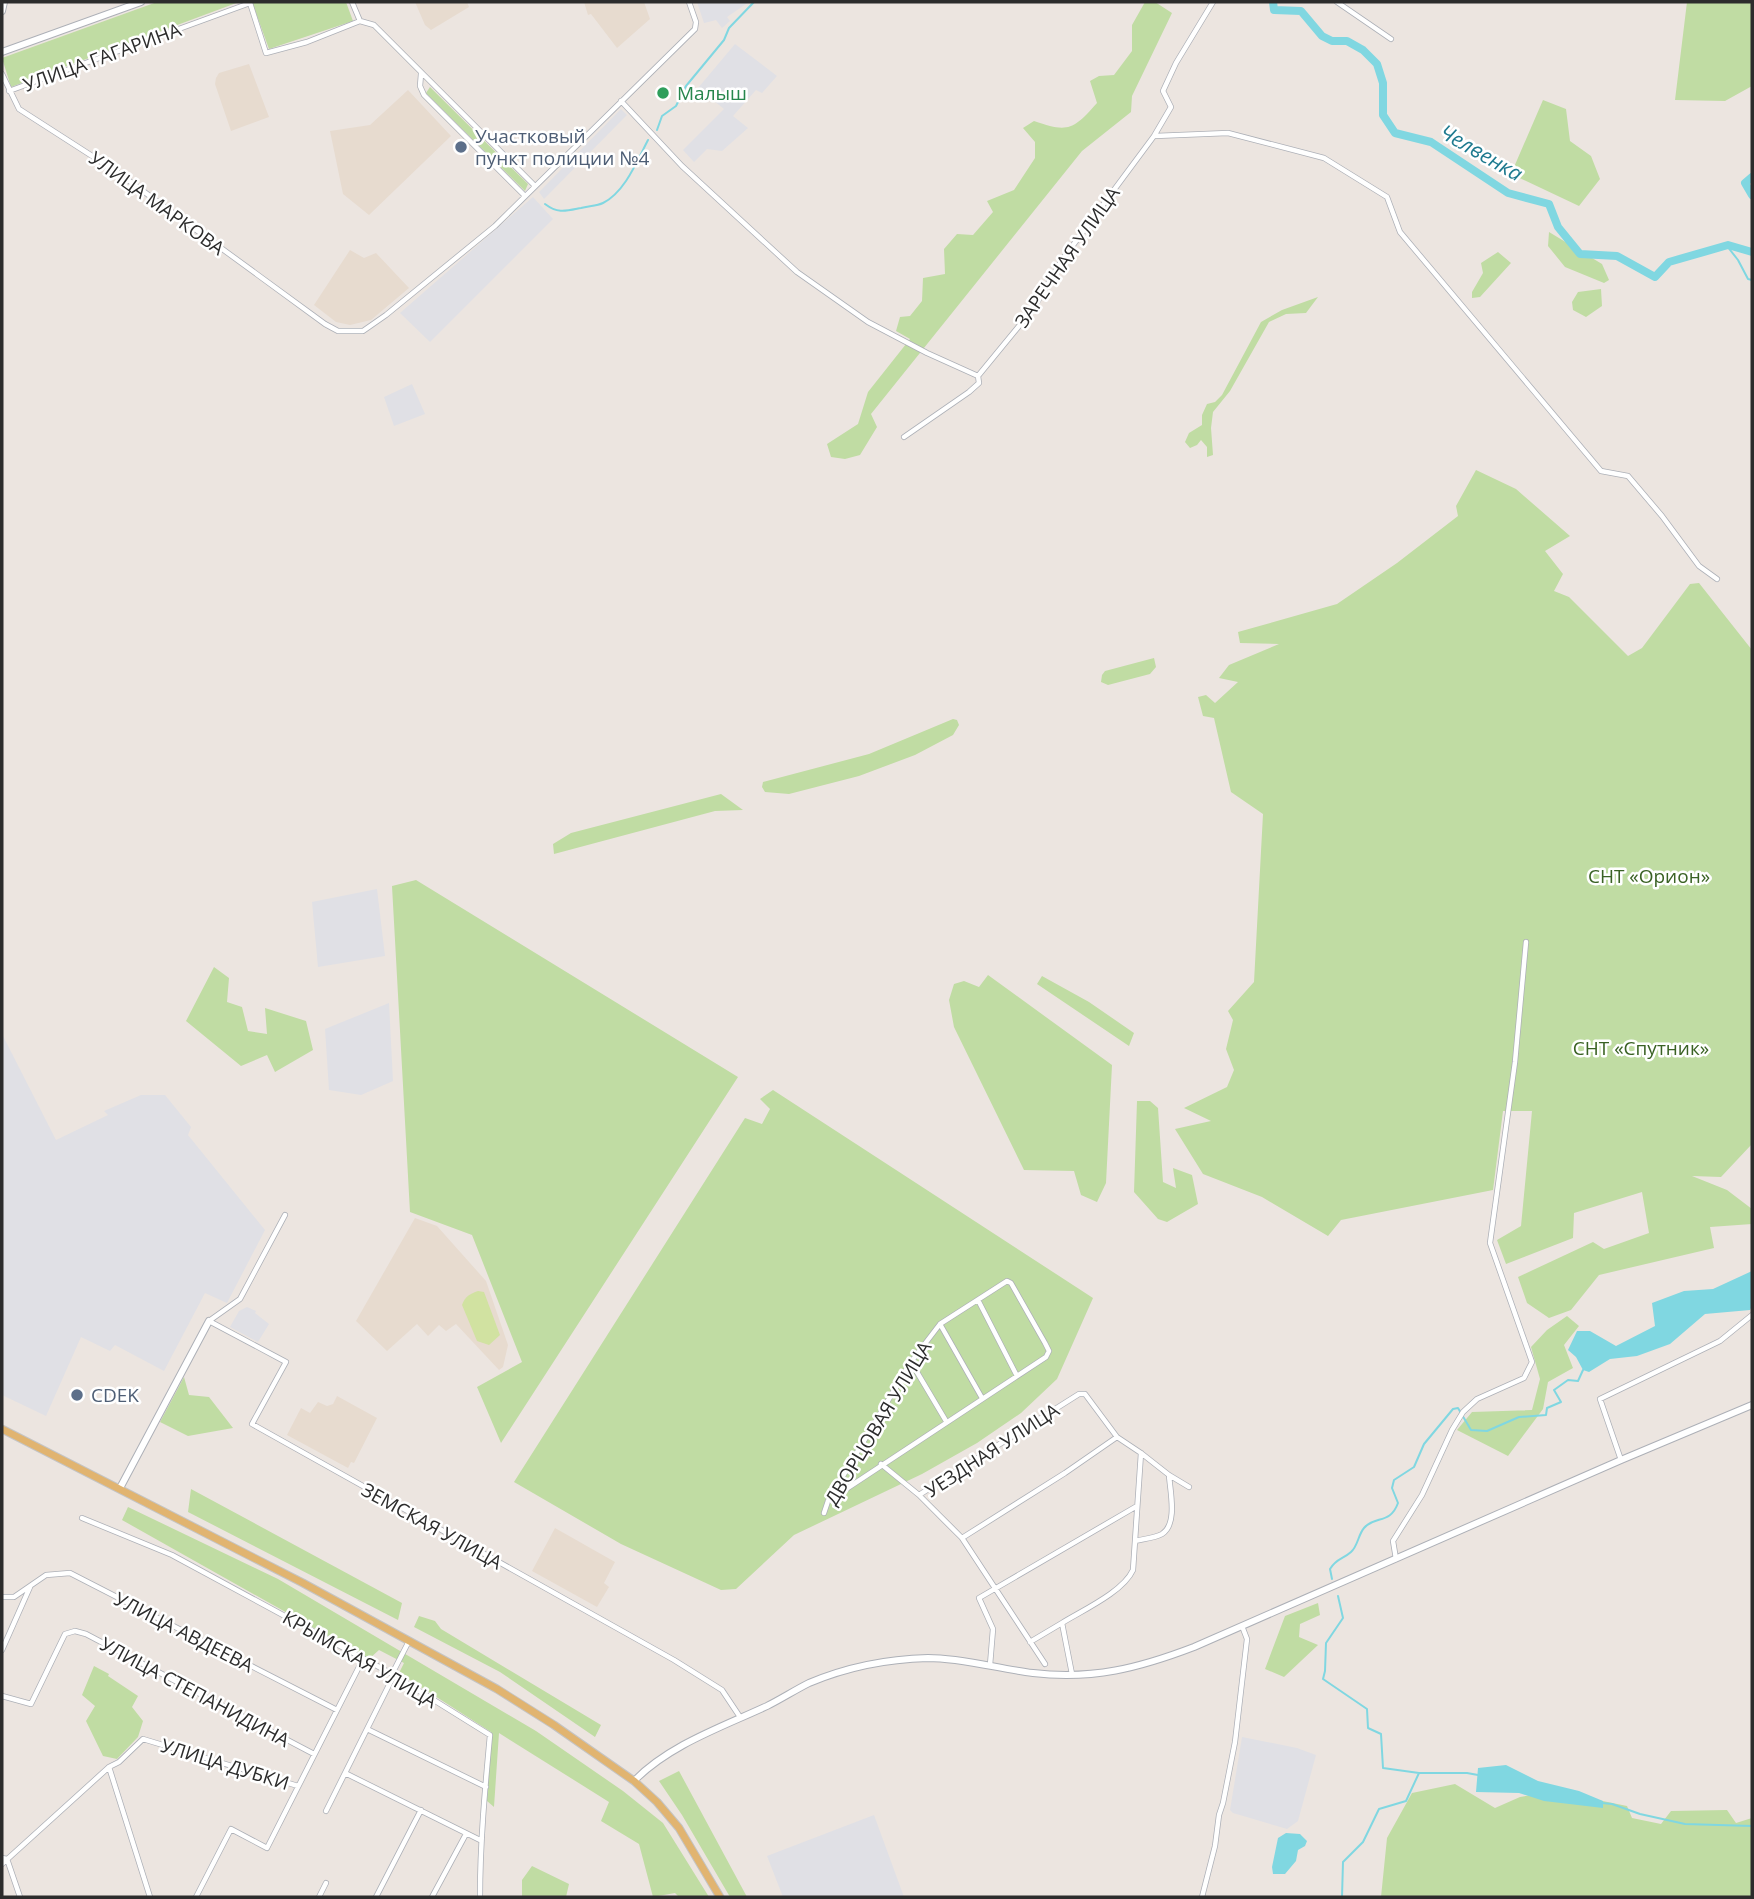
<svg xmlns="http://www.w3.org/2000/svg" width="1754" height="1899" font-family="'Open Sans',sans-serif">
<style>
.industrial{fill:#e0e0e5}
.education{fill:#e7dbcf}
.green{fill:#c0dca3}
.pitch{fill:#d1e2a1}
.water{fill:#80d7e1}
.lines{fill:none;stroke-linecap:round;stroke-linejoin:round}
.stream{stroke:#80d7e1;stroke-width:2}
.river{stroke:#80d7e1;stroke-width:8}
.street-casing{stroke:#adb0b7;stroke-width:6}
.secondary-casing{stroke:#adb0b7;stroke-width:8}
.primary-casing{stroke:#c4c4c4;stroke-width:9}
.street{stroke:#fff;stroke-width:4.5}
.secondary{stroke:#fff;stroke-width:6}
.primary{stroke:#e1b470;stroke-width:7}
.leisure-dot{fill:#2e9e5b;stroke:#fff;stroke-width:2.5}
.service-dot{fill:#5c6f8a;stroke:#fff;stroke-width:2.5}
.labels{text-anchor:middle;stroke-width:5;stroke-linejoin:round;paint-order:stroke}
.street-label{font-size:19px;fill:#2c2c2c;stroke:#fff}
.leisure-label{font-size:19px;fill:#27864d;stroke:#fff;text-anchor:start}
.service-label{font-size:19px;fill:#4e5e75;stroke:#fff;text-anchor:start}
.park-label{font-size:19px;fill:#3a6224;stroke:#fff}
.water-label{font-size:21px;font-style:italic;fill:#1e7a8f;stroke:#fff}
</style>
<rect width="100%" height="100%" fill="#ece5e0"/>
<path class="industrial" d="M697,2H749L727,17L730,21L722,28L716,20L704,23Z
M735,44L777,76L762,93L756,90L733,116L748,128L722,151L707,149L694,162L683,150L724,109L698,88Z
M621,109L627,115L544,199L539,192Z
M533,197L553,219L430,342L400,313Z
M412,384L425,414L394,426L384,397Z
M377,889L385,956L318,967L312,902Z
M389,1003L393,1081L361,1095L329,1090L325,1029Z
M2,1034L56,1140L108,1115L104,1111L141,1095H165L191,1127L188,1135L265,1230L227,1303L205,1293L164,1371L115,1345L110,1351L81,1337L46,1416L2,1395Z
M247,1307L256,1311L255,1313L269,1324L258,1342L230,1327L239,1311Z
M1242,1737L1297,1748L1316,1755L1298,1821L1287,1829L1233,1813L1230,1810Z
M874,1815L904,1897H783L767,1856Z"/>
<path class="education" d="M415,2H467L469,7L431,30L425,25Z
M584,2H644L650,19L617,48L591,14L588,15Z
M249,64L269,117L231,131L215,84L216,78L219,73Z
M408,90L451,136L369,215L343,194L330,131L370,125Z
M350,250L364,258L376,253L409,288L371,320L350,325L336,322L314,305Z
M415,1218L437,1226L486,1281L508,1345L503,1367L499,1370L456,1324L446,1331L439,1325L428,1336L417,1324L387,1351L356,1321Z
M337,1396L377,1418L354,1463L351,1462L348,1468L287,1435L301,1408L310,1413L318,1402L327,1406L333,1404Z
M555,1528L615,1562L604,1583L609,1587L597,1607L532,1571Z"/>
<path class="green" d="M157,2H239L11,87L2,58Z
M252,2H346L353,21L269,49Z
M1145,2H1155L1172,13L1132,96L1131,112L1082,151L871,414L877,427L860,455L845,459L831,457L827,444L858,424L868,392L910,339L896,331L900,317L910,316L922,301L923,278L945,274L944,249L957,234L973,235L993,212L987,201L1014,190L1035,158V142L1023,128L1034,121C1068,133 1073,130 1097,103L1090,81L1099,76L1114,75L1132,51V25Z
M1687,2H1752V86L1725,101L1675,100Z
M430,87L528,184L525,191L426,93Z
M1543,100L1566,109L1570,141L1591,156L1600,179L1579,206L1511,174Z
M1549,232L1602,264L1609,280L1604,283L1565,267L1548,246Z
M1498,252L1511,263L1480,297L1472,298V292L1483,273L1481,263Z
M1601,289L1602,306L1586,317L1573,310L1572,302L1578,292Z
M1318,297L1306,313L1286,314L1269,322L1230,391L1213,412L1211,428L1213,455L1207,457V447L1201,440L1197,445L1190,448L1185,442L1189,433L1202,425V415L1207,404L1215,402L1222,395L1261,322L1282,310Z
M1476,470L1516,489L1570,536L1545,551L1563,574L1554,591L1569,597L1628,656L1642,648L1690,584L1699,583L1752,650V1144L1721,1177L1692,1176L1727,1190L1752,1209V1224L1710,1227L1714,1248L1599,1275L1571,1310L1549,1318L1527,1303L1518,1277L1593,1242L1604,1249L1649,1233L1642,1192L1574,1213L1573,1238L1506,1264L1497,1240L1521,1226L1532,1111H1503L1493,1190L1341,1220L1328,1236L1262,1197L1203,1174L1175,1129L1211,1121L1184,1108L1227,1087L1234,1070L1226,1049L1233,1020L1228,1011L1254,982L1263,814L1231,792L1214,718L1203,716L1198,697L1206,695L1215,703L1238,682L1219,678L1229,665L1279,644L1240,643L1238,632L1337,604L1397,563L1458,516L1456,506Z
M1154,658L1156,667L1150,674L1108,685L1101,682L1102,675L1105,671Z
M953,719L957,720L959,725L953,735L915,755L859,776L789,794L765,792L762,787L763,782L869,754Z
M721,794L743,810L715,811L554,854L553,844L571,833Z
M416,880L738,1077L501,1443L477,1387L522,1362L472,1235L410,1212L392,886Z
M214,967L229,978L227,1002L242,1007L248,1031L267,1034L265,1008L306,1021L313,1050L275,1072L267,1055L241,1066L186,1021Z
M988,975L1112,1065L1106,1183L1097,1202L1081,1195L1074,1171L1024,1170L954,1027L949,1000L954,984L964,981L979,987Z
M1042,976L1089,1002L1134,1033L1129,1046L1037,984Z
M773,1090L1093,1298L1057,1379L1021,1413L977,1443L922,1474L794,1535L736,1589L721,1590L621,1544L514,1482L745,1118L762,1124L770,1109L760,1099Z
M1137,1101H1150L1158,1108L1163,1182L1176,1188L1173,1168L1192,1175L1198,1204L1167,1222L1158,1219L1134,1192Z
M1567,1316L1579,1326L1564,1345L1573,1368L1548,1382L1543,1409L1508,1456L1457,1430L1472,1412L1532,1410L1540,1379L1531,1347L1547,1330Z
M184,1377L189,1395L209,1397L233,1428L188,1436L160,1422Z
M191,1489L402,1603L398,1620L188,1512Z
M128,1507L278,1579L536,1731L623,1791L663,1823L709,1897H679L675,1893L653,1897L639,1844L601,1821L609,1802L499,1733L494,1807L487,1801L491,1732L399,1673L404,1663L379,1650L369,1659L122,1520Z
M1318,1603L1320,1615L1300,1624L1299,1637L1318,1645L1284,1677L1265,1669L1285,1616Z
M419,1616L435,1621L441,1629L601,1725L595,1737L500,1672L414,1627Z
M94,1666L109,1674L108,1676L138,1696L132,1707L143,1721L138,1737L117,1759L103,1756L86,1721L95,1706L82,1695Z
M679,1771L747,1897H730L682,1815L659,1781Z
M1455,1784L1495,1808L1520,1797L1554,1791L1627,1806L1632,1818L1661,1824L1671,1811L1727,1810L1736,1823L1752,1818V1897H1381L1387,1838L1412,1793Z
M532,1866L569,1884L566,1897H522V1880Z"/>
<path class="pitch" d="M478,1291L484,1292L500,1335L489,1345L477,1341L462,1305C465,1296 470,1294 478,1291Z"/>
<path class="water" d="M1752,1271V1306L1750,1310L1705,1314L1670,1344L1637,1356L1610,1359L1589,1372L1583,1370L1576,1357L1568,1350L1577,1331H1590L1616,1346L1655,1326L1652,1303L1684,1291L1713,1289Z
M1506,1765L1538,1781L1579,1791L1603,1801V1808L1544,1801L1519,1793L1476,1792L1478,1768Z
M1286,1833L1300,1834L1307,1841L1305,1846L1298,1850L1296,1861L1285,1874H1273L1272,1867L1278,1838Z"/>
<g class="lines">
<path class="stream" d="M657,130L662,116L676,106L686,86L724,40L729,28L754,2
M545,204C558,214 566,211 581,208C588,206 597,206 603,203C625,192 637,161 648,140
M1728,245L1727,246L1738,260L1748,279L1752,280
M1332,1579L1330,1569C1337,1558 1342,1560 1351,1552C1358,1546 1358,1535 1364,1528C1375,1515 1390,1525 1398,1503L1392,1488L1394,1480L1414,1467L1424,1444L1453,1409L1458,1408L1471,1430L1487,1431L1519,1417L1546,1415L1547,1408L1561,1402L1554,1390L1568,1380L1578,1381L1583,1370
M1338,1596L1343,1618L1326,1643L1325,1671L1323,1679L1367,1709L1368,1728L1381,1734L1383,1768L1419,1773H1467L1478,1775
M1602,1803L1612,1804L1640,1814L1685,1824L1752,1826
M1342,1897L1343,1862L1363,1842L1379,1809L1406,1801L1419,1773"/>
<path class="river" d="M1273,2L1274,10L1301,11L1322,36L1332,41H1347L1363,50L1377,64L1383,83V115L1395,133L1431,142L1508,193L1549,204L1558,227L1580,254L1617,256L1655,277L1669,262L1728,245L1752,252
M1752,177L1745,183L1752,195"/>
<g class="street-casing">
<path id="street" d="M352,2L360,21L374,25L535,186
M1337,2L1391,39
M2,74L19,109L117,172L325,324L338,331H363L386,315L495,226L695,29L696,22L689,2
M421,74L420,86L424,95L525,196
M9,91L250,3L266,53L307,42L360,21
M621,101L682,166L797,272L868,322L927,353L978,376L1033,309L1062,260L1154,136L1171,107L1163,91L1176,63L1213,2
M1155,136L1228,133L1324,158L1387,197L1400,232L1601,471L1628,476L1662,516L1699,566L1717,579
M904,437L969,392L979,383L978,376
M285,1215L240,1299L209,1321L286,1362L252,1424L674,1660L722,1690L740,1717
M978,1300L1017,1376
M940,1324L982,1398
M911,1362L946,1421
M1621,1460L1600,1399L1720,1341L1752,1315
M881,1464L919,1495
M824,1513L828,1501L911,1362L940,1324L1007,1281L1011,1283L1045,1343L1049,1351L1046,1357L828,1501
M82,1518L172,1555L392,1674L490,1735C485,1789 480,1843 480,1897
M962,1538L1065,1473L1117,1437
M1135,1541C1143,1539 1155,1538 1162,1534C1178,1524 1170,1491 1169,1475
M1396,1559L1393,1541L1422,1495L1452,1430L1463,1412L1477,1399L1524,1378L1532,1362L1490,1243L1515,1062L1526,942
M2,1597H14L46,1575L70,1573L337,1710
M1030,1642L1062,1623
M2,1650L30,1587
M1045,1664L962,1538L919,1495L1079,1394H1085L1117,1437L1141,1453L1169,1475L1189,1487
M990,1665L993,1629L979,1598L1137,1506
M392,1674L409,1641
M1072,1674L1062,1623C1083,1610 1123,1592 1133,1570L1141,1453
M2,1696L31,1704L65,1634L75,1631L86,1634L314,1754
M367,1729L486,1787
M109,1767L150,1897
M345,1773L480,1840
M326,1811L394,1675
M2,1858L7,1859L20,1897
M2,1864L109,1767L119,1762L143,1739L298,1786
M196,1897L231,1829L267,1848L363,1659
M319,1897L326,1883
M376,1897L421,1810
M432,1897L466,1834
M1202,1897L1215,1846L1219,1815L1223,1803L1235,1742L1247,1639L1242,1626"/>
</g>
<g class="secondary-casing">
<path id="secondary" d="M2,11L4,2
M2,52L141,2
M120,1488L209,1321
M634,1781C669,1745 722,1727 767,1706C781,1699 795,1690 809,1683C847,1667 888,1659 928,1658C963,1658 999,1669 1033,1673C1093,1680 1139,1668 1194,1647L1621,1460L1752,1405"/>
</g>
<g class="primary-casing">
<path id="primary" d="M2,1429L303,1583L497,1689L554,1725L634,1781L657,1802L679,1828L720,1897"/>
</g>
<use href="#street" class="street"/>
<use href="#secondary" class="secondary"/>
<use href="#primary" class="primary"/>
</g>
<circle class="leisure-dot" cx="663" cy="93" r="7"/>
<g class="service-dot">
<circle cx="461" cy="147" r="7"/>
<circle cx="77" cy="1395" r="7"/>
</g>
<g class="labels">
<g class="street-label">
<text transform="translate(102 57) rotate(-20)" y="7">УЛИЦА ГАГАРИНА</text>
<text transform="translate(157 203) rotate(36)" y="7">УЛИЦА МАРКОВА</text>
<text transform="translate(1067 257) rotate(-55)" y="7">ЗАРЕЧНАЯ УЛИЦА</text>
<text transform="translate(878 1423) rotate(-59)" y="7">ДВОРЦОВАЯ УЛИЦА</text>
<text transform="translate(992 1450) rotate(-33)" y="7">УЕЗДНАЯ УЛИЦА</text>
<text transform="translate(432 1526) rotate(29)" y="7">ЗЕМСКАЯ УЛИЦА</text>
<text transform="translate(184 1632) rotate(27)" y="7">УЛИЦА АВДЕЕВА</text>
<text transform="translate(360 1659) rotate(30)" y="7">КРЫМСКАЯ УЛИЦА</text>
<text transform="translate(195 1692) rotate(28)" y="7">УЛИЦА СТЕПАНИДИНА</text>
<text transform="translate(225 1764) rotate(17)" y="7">УЛИЦА ДУБКИ</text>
</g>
<g class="leisure-label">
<text x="677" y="100">Малыш</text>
</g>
<g class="service-label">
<text x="475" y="143">Участковый<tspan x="475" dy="22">пункт полиции №4</tspan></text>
<text x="91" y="1402">CDEK</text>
</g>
<g class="park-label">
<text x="1649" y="883">СНТ «Орион»</text>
<text x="1641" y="1055">СНТ «Спутник»</text>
</g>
<g class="water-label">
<text transform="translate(1481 153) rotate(30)" y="7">Челвенка</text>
</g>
</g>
<rect width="1754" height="1899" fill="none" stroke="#2c2c2c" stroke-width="7"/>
</svg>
